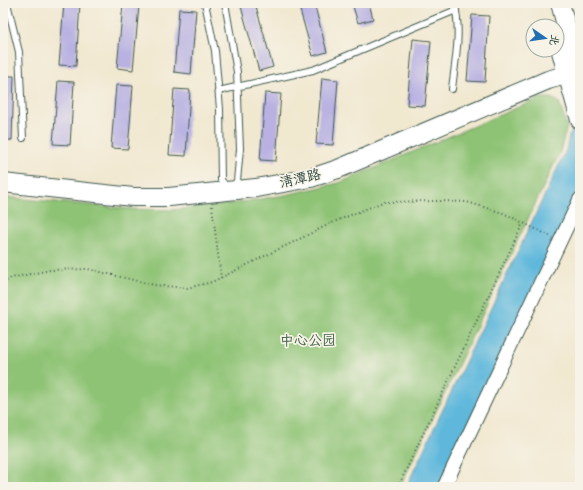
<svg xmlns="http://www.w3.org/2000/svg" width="583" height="490" font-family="'Comic Neue','LXGW WenKai TC',sans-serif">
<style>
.green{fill:#8ec375;stroke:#568054}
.water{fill:#5fb8dc;stroke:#3f7a88}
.building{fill:#b8b1e2}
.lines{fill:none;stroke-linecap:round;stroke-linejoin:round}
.lane-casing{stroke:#3e574b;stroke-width:8}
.street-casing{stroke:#3e574b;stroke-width:15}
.secondary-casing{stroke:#3e574b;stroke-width:20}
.path{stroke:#3e574b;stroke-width:2;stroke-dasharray:1 3;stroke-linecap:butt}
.lane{stroke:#fff;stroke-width:6}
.street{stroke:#fff;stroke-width:13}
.secondary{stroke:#fff;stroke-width:18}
.labels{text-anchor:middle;stroke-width:3.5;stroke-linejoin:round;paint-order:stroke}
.street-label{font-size:14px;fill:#1f3d34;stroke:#f7f3e8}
.park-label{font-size:14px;fill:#3b5e44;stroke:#f7f3e8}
</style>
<rect width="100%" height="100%" fill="#f7f3e8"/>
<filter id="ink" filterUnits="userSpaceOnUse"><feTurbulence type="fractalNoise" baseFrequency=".025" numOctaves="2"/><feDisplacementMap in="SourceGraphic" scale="8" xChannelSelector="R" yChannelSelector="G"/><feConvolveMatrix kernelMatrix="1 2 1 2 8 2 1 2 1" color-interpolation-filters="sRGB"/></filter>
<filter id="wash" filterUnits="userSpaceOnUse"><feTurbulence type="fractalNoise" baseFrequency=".012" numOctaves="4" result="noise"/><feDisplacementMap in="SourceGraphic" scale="16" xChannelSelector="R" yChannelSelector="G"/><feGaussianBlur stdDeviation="0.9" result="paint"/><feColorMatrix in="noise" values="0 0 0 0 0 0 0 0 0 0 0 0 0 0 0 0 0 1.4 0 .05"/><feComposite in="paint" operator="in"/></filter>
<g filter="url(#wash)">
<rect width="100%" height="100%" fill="#f1e8d0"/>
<path class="green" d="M540,98H551L559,102L567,127L560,152L400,487H3V197L131,209L171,210L229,204L285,195L339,183Z"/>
<path class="water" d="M580,115V188L438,487H406L566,150L569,136Z"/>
<g id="blocks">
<path class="building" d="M64,3H80L76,66L59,65Z
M240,3H255L273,67L259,71Z
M298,3H314L327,52L313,56Z
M352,3H369L373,19L358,23Z
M123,4L139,6L133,70L117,68Z
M179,9L196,10L191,74L174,72Z
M472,15L489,16L485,82L467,81Z
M413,39L431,41L425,106L407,105Z
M3,76H14L12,140H3Z
M322,78L338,80L333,145L316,144Z
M58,81L74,82L70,145L53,144Z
M116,85L133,86L128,149L111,148Z
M174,89L190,90L186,156L169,155Z
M265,93L281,94L276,161L260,160Z"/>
</g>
</g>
<g filter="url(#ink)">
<use href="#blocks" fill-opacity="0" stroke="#3e574b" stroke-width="1"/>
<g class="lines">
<g class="lane-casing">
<path id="lane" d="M7,3L19,52L23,138
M205,3L215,51L220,109L221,180L230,191L237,181L240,149L237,72L225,3
M452,89C455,62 462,30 454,3
M218,91L313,70L456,10"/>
</g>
<g class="street-casing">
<path id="street" d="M444,487L580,199"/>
</g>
<g class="secondary-casing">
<path id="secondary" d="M560,3L574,55
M557,37L580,120
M3,183L133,197H169L256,188L311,178L338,169L548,80L579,71"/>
</g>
<path class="path" d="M212,206L221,278
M3,283L11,278L50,270L88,269L154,285L187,288L212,282L336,221L383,202L439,201L467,202L503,213L550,236
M398,487L523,223"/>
<use href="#lane" class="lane"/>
<use href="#street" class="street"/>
<use href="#secondary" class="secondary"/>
</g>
</g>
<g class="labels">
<g class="street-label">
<text transform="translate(300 178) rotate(-13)" y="5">清潭路</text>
</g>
<g class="park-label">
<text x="308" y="345">中心公园</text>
</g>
</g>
<rect width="583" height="490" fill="none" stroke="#f7f3e8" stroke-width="16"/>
<g transform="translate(545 38) rotate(103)"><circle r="19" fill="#f7f3e8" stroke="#a1aaa0"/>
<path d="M0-3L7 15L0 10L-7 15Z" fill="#1f6fb2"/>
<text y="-6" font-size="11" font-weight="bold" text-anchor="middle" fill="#1f3d34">北</text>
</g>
</svg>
